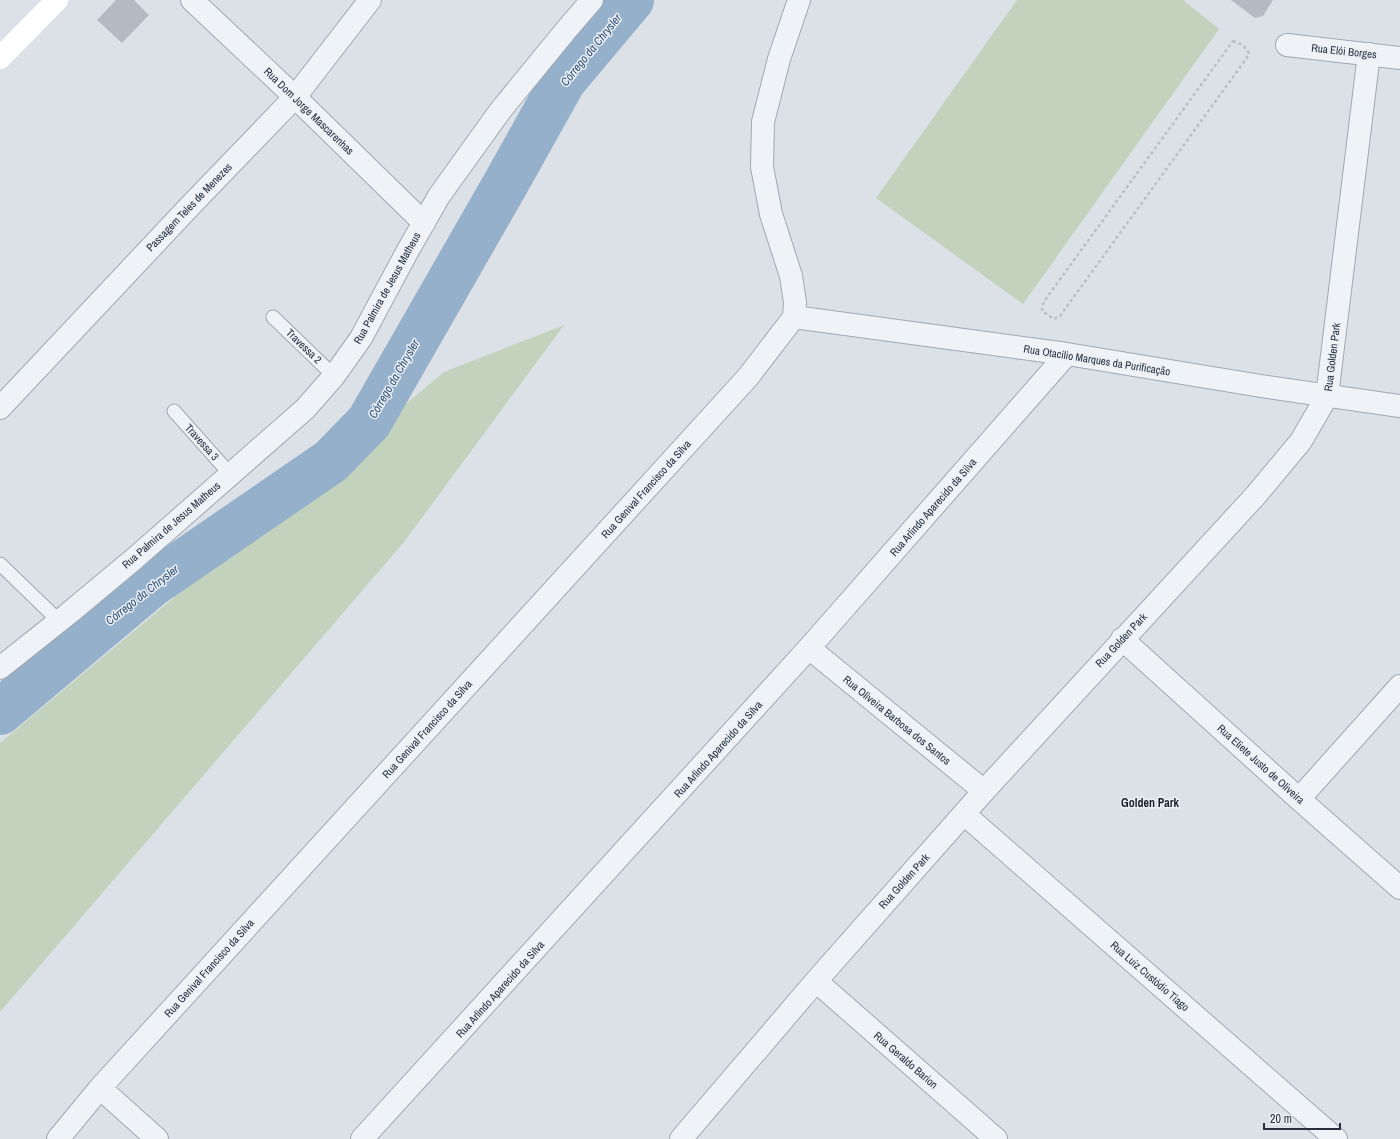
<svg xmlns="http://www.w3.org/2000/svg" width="1400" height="1139" font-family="'Archivo Narrow',sans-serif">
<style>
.green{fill:#c3d2bd}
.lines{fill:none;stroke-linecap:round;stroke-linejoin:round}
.river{stroke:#95b0ca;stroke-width:46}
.building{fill:#b3bac4}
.lane-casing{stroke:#a1a8b1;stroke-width:15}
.street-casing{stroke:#a1a8b1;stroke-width:24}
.path{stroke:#babfc6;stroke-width:2.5;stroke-dasharray:3 3;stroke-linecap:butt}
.lane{stroke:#eff2f6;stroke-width:13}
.street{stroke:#eff2f6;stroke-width:22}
.secondary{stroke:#fff;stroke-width:22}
.labels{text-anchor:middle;stroke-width:3;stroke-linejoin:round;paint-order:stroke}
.street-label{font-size:11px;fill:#252f3f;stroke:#ecf0f5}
.water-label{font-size:12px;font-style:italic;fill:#2d4e74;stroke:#ecf0f5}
.neighbourhood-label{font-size:12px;font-weight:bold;fill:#18202f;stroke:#ecf0f5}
</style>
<rect width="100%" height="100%" fill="#dce1e7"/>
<path class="green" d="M1017,0H1183L1219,29L1023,304L876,198Z
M564,325L404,542L0,1012V743L444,372Z"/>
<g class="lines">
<path class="river" d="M0,712L152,584L331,461L369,422L506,183L563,81L631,0"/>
</g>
<path class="building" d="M116,0H134L149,15L122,43L97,20Z
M1231,0H1273L1263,16L1255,18Z"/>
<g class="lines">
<g class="lane-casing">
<path id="lane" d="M273,317L334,376
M174,411L230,474
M0,564L59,621"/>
</g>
<g class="street-casing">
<path id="street" d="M192,0L295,97L424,223
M1287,45L1400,58
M794,317L1067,354L1261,386L1400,406
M794,317L795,302L791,276L771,214L762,167L763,122L779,59L799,0
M0,408L191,205L295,97L370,0
M1122,639L1299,799L1400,888
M809,648L984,791
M0,668L68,614L134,559L305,409L334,376L361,338L407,252L439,196L500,111L567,29L592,0
M1299,799L1400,686
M964,814L1336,1139
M816,981L996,1139
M100,1088L157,1139
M58,1139L100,1088L748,377L794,317
M362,1139L809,648L1067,354
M681,1139L816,981L984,791L1256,495L1301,441L1327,396L1369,54"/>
</g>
<path class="path" d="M1233,41L1243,45L1249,53L1246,59L1060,316L1054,319L1042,311V306L1045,300Z"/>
<use href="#lane" class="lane"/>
<use href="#street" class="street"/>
<path class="secondary" d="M0,58L57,0"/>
</g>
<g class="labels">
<g class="street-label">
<text transform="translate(1344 51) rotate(6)" y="4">Rua Elói Borges</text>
<text transform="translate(309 111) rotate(44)" y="4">Rua Dom Jorge Mascarenhas</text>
<text transform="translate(189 207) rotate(-46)" y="4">Passagem Teles de Menezes</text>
<text transform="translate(387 288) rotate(-61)" y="4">Rua Palmira de Jesus Matheus</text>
<text transform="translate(304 346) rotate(44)" y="4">Travessa 2</text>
<text transform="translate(1332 357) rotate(-83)" y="4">Rua Golden Park</text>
<text transform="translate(1097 360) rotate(9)" y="4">Rua Otacílio Marques da Purificação</text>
<text transform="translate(202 442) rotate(48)" y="4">Travessa 3</text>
<text transform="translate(646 489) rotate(-48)" y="4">Rua Genival Francisco da Silva</text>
<text transform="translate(933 507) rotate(-49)" y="4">Rua Arlindo Aparecido da Silva</text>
<text transform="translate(171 525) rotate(-41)" y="4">Rua Palmira de Jesus Matheus</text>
<text transform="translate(1121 640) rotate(-47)" y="4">Rua Golden Park</text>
<text transform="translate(897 720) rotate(39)" y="4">Rua Oliveira Barbosa dos Santos</text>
<text transform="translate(427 729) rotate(-48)" y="4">Rua Genival Francisco da Silva</text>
<text transform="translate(718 749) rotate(-48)" y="4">Rua Arlindo Aparecido da Silva</text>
<text transform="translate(1261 764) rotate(42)" y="4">Rua Eliete Justo de Oliveira</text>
<text transform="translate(904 881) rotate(-48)" y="4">Rua Golden Park</text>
<text transform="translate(209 968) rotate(-48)" y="4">Rua Genival Francisco da Silva</text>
<text transform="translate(1150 976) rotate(41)" y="4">Rua Luiz Custódio Tiago</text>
<text transform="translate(500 989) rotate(-48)" y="4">Rua Arlindo Aparecido da Silva</text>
<text transform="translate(906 1060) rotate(41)" y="4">Rua Geraldo Barion</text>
</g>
<g class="water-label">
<text transform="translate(591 50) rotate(-51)" y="4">Córrego da Chrysler</text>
<text transform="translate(394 379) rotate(-60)" y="4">Córrego da Chrysler</text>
<text transform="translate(142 595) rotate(-38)" y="4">Córrego da Chrysler</text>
</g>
<g class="neighbourhood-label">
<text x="1150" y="807">Golden Park</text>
</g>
</g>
<path d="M1264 1123v6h76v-6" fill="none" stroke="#252f3f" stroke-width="2"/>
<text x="1270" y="1123" font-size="12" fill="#252f3f" stroke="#ecf0f5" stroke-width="3" paint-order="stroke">20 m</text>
</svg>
